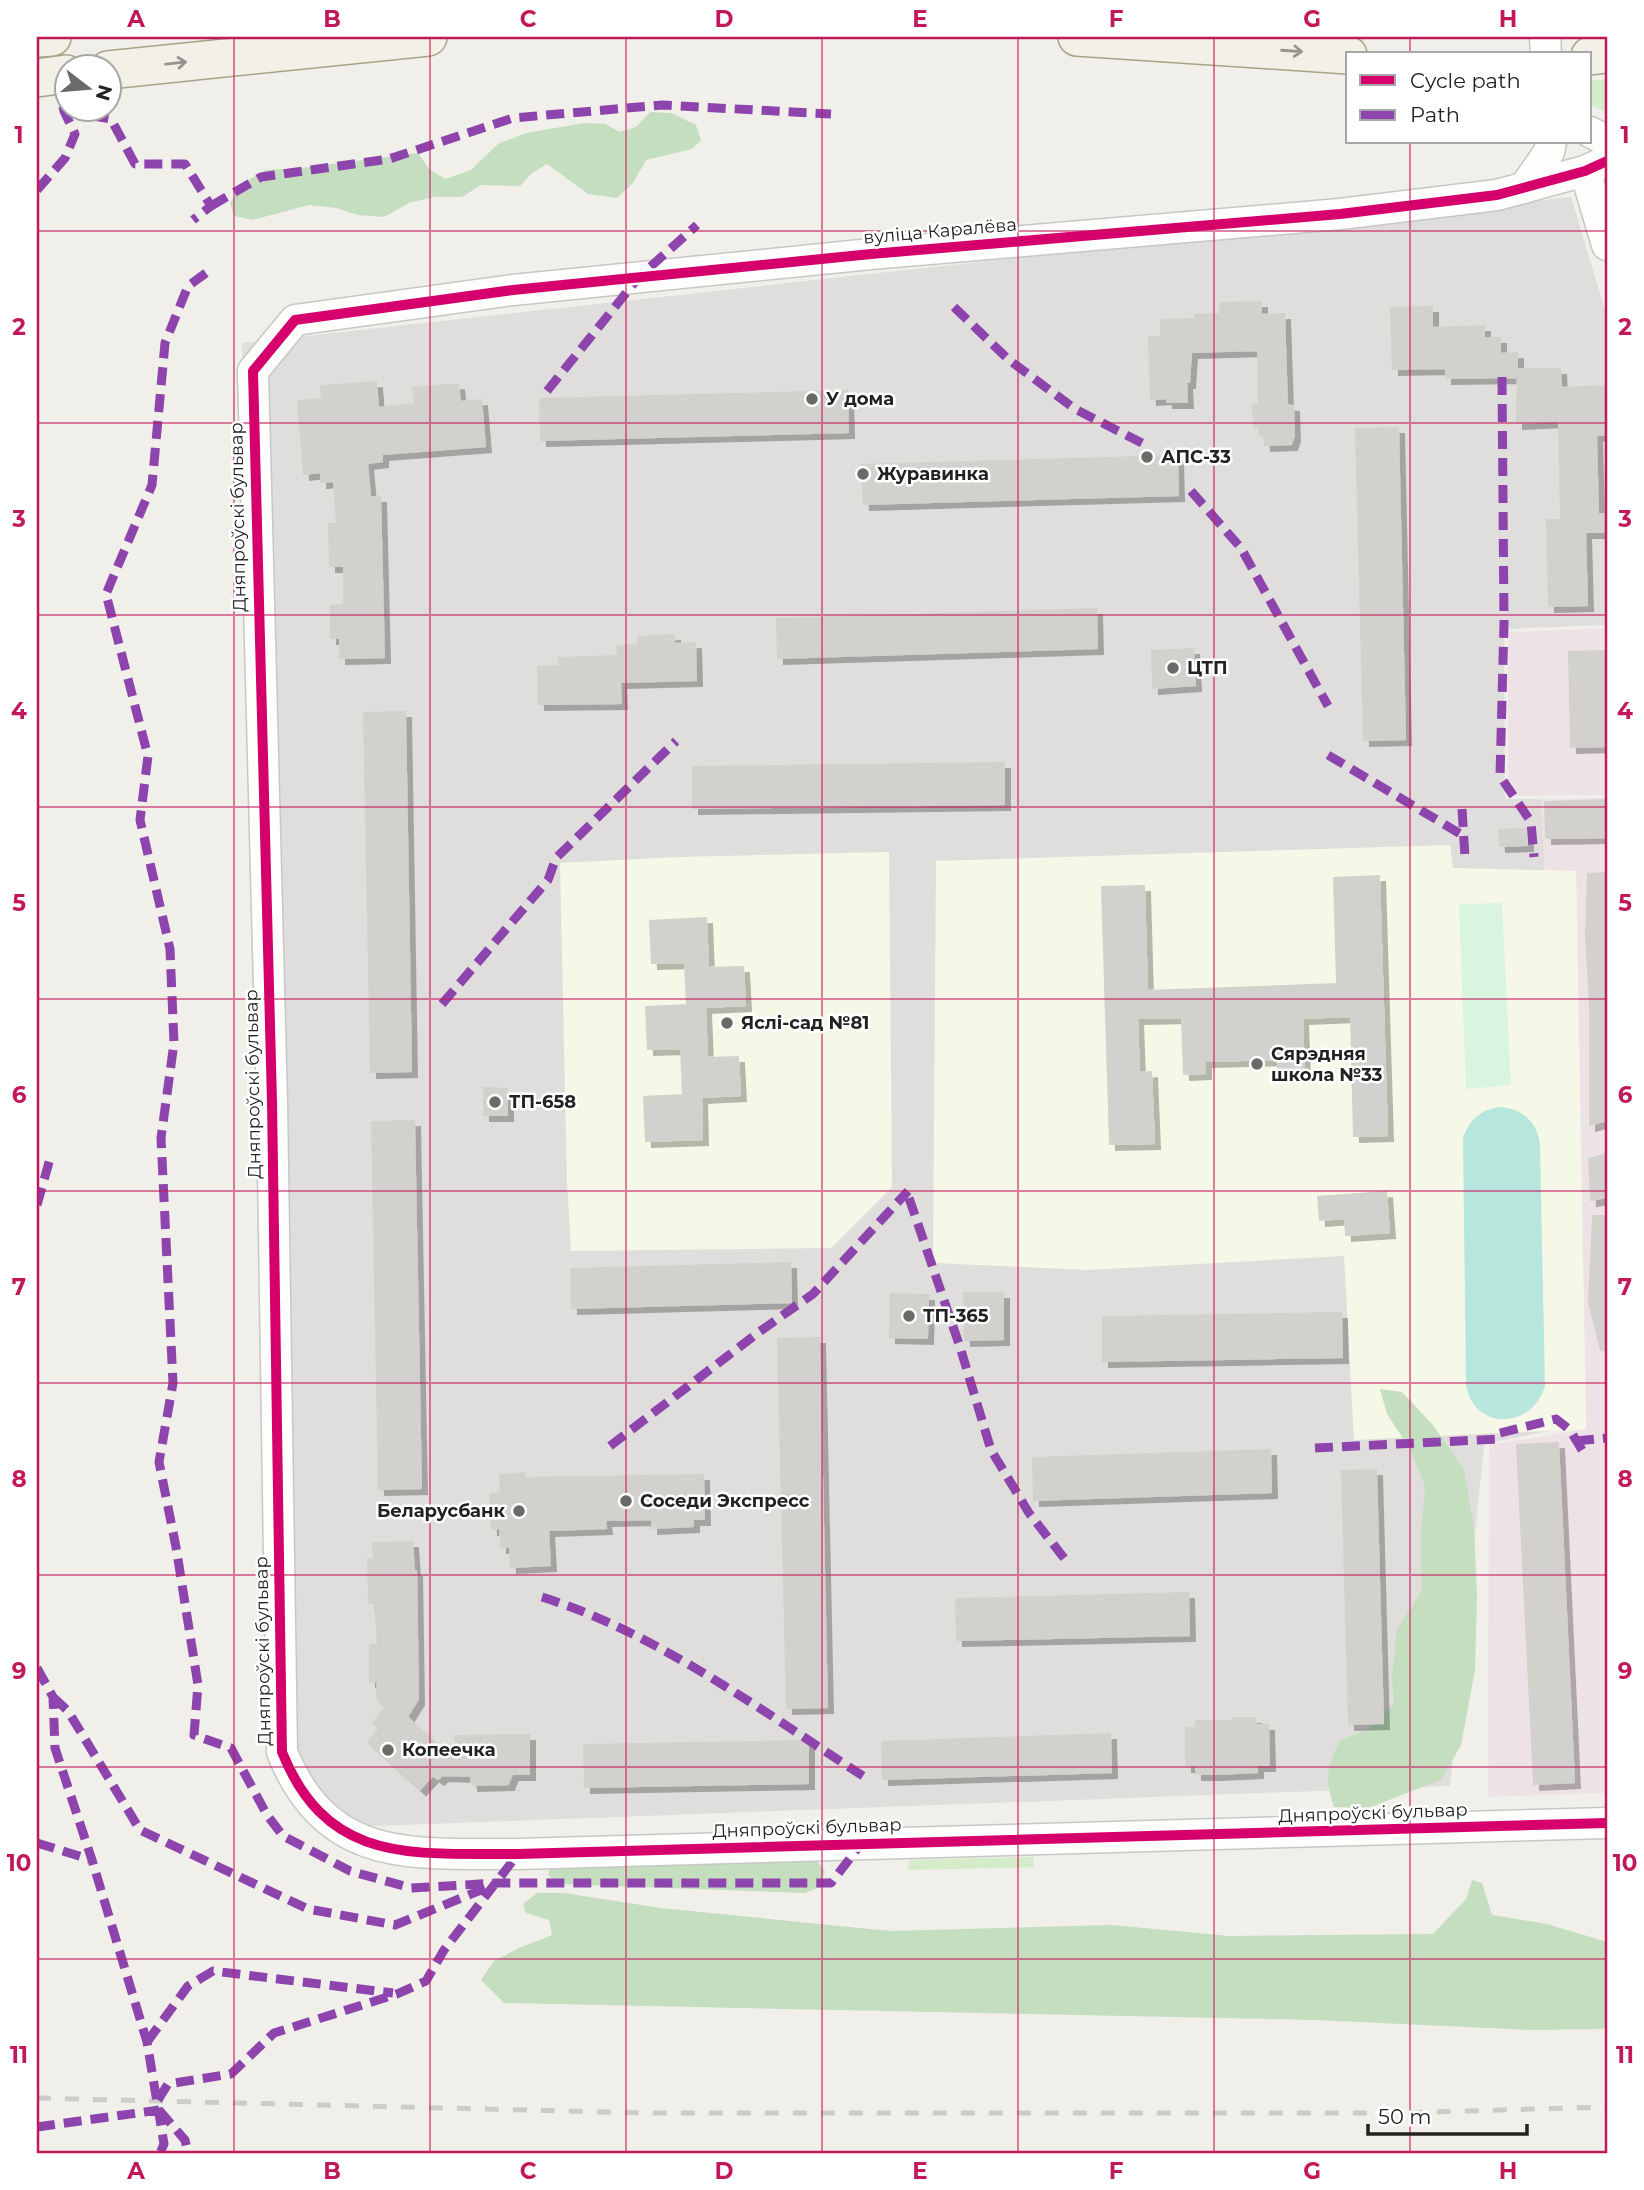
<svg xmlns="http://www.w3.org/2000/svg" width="1644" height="2190" font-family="Montserrat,sans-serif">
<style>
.residential{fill:#dfdedc}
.industrial{fill:#ede3e7}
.education{fill:#f5f8e7}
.grass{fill:#d5ecca}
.forest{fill:#c5dec0}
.park{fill:#d9f5e0}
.pitch{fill:#b7e6dd}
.building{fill:#d3d1cd;stroke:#d3d1cc;stroke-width:2;filter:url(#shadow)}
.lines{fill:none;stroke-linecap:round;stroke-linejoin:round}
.minor-casing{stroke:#c7c7c5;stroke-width:33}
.major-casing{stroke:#a7a386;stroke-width:40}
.minor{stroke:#fdfdfc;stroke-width:30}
.major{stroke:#f2f0e7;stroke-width:37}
.rail{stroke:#cccccb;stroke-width:5;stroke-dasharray:14 14;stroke-linecap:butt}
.quiet{stroke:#8e44ad;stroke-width:9;stroke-dasharray:18 9;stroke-linecap:butt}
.cycleway-casing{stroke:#fff;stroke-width:15}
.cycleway{stroke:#d6006c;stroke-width:10}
.oneway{stroke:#94938e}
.grid{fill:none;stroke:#c2185b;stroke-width:2;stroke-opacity:0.55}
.poi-dot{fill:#6a6a68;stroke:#fff;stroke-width:2.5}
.labels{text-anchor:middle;stroke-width:5;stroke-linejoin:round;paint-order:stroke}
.street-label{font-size:18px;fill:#222;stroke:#fff}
.poi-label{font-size:18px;font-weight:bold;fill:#222;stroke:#fff;text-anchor:start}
.neatline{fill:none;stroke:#c2185b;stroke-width:2.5}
.grid-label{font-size:23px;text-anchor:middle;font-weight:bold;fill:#c2185b}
</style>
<defs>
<filter id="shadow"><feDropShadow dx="6" dy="6" stdDeviation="0" flood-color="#0004"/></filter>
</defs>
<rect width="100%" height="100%" fill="#f0efea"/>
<path class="residential" d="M1571,197L1607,317V625L1504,629L1505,799H1542L1564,1428L1484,1444L1450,1786L347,1827L289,1770L242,343Z"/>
<path class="industrial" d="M1607,628V795L1508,796V632Z
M1607,798V1793L1488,1797L1489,1445L1586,1429L1576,872L1545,870L1542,799Z"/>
<path class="education" d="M1450,845L1453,868L1576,871L1586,1429L1354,1440L1344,1256L1088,1270L933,1263L936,861Z
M889,852L892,1187L831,1248L571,1251L567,1182L560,863L678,857Z"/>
<path class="grass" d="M1590,80H1607V113L1590,104Z
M1033,1857L1034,1867L907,1870L910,1860Z"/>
<path class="forest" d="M650,112L671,113L696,125L701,140L692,149L646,160L633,183L617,198L588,194L547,164L532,173L520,186L481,185L462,197H434L409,203L384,217L358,215L336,208L309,205L252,220L234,216L230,203L243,183L266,170L301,168L418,153L429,169L445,179L471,170L498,144L526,133L584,123L605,124L620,132L636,127Z
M1380,1389L1402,1392L1432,1424L1464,1469L1474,1529L1477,1596L1475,1670L1461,1745L1441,1780L1368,1808L1334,1807C1324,1776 1327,1769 1340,1740L1367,1730L1394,1704L1392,1678L1397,1629L1422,1591L1421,1537L1425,1486L1410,1449L1387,1414Z
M814,1857L825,1871L820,1887L805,1893L558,1884L548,1875L552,1860Z
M1472,1880L1482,1883L1492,1915L1547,1924L1607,1942V2026L1602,2029L1532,2030L1315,2020L504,2003L481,1980L494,1961L519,1948L552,1935L549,1920L526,1913L523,1904L537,1893H564L661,1908L890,1931L1112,1925L1229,1936L1433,1934L1466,1899Z"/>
<path class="park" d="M1502,903L1511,1085L1466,1089L1459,904Z"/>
<path class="pitch" d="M1499,1107C1522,1108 1538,1122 1540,1146L1545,1386C1532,1430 1474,1431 1466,1385L1463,1138C1469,1120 1480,1110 1499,1107Z"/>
<path class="building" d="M1261,302V315L1284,314L1287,405L1293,406L1294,436L1291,444L1265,445L1264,436H1260V427H1254L1253,405H1259L1258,350L1191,352L1189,382H1186L1187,402H1167V398L1151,399L1149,337H1161V320L1195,319V315L1220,314V303Z
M1432,307V328L1484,326V338H1500V354L1517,353V377L1446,378V368L1393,369L1391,308Z
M1518,369H1560L1561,388L1607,386V434L1596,435L1598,514H1607V532H1585L1587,605L1549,606L1547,520H1561L1559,421L1517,423Z
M376,382L378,408L415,404L413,388L458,384L460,402L481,400L485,446L382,454V461L367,463L370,497H380L384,657L340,658V638H331V606L344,605V566H330L329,524H337L334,481L321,482V472L304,474L298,401L322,399L321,386Z
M847,391L848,432L541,440L540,399Z
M1398,428L1405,739L1364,740L1356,429Z
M1177,456L1178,495L864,504L862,465Z
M1096,609L1097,648L778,658L777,619Z
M674,635V644L695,643L696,680L620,682L621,703L539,704L538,667L559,666V658L618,656L617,646L638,645V637Z
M1193,649L1195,685L1153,688L1152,651Z
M1607,651V746L1571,747L1569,652Z
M405,712L411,1071L371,1072L364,713Z
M1004,763V804L693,808V767Z
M1607,800V837L1546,838L1545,802Z
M1527,829V845L1500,846L1499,830Z
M1607,873V1120L1590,1125V1004L1586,935L1588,874Z
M1379,876L1387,1135L1354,1136L1351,1016L1302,1018L1304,1074L1278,1075V1059L1205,1061V1073L1184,1074L1182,1017L1137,1018L1139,1073L1151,1072L1154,1143L1110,1144L1102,887L1144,886L1147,991L1337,984L1334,878Z
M706,918L708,968L743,967L745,1005L705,1007L707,1058L738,1057L740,1095L701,1097L702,1139L646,1141L644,1097L683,1095L681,1048L648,1049L646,1007L687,1005L685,962L652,963L650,921Z
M484,1088L507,1089V1115H484Z
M414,1121L421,1488L379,1489L372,1122Z
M1607,1154V1197L1591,1200L1589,1159Z
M1386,1192L1389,1232L1346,1235L1345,1218L1320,1220L1318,1197Z
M1593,1216H1607V1349L1601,1350L1589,1303Z
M790,1263L791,1302L572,1308L571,1269Z
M964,1293H1003V1339L965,1340Z
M891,1294L928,1295L927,1338L890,1337Z
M1341,1313L1342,1357L1103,1361V1317Z
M819,1338L827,1707L787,1708L778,1339Z
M1558,1443L1574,1782L1534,1784L1517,1445Z
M1270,1450L1271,1492L1034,1500L1033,1458Z
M1376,1470L1383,1723L1349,1724L1342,1471Z
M524,1473V1478L703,1475L704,1519H693V1526L652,1528V1519L605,1520L606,1528L548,1530L550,1565L511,1567L510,1547H501L500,1528L492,1529L490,1494L501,1493L500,1475Z
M412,1542L414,1571H416L418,1699L407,1717L457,1762L455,1736L529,1735V1774H512L508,1784L472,1785L471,1776L442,1775L438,1779L433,1775L420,1789L368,1742L380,1728L373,1723L385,1709L377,1698L378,1682L370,1681V1645H378L375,1603H369L368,1559L374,1560L373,1543Z
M1188,1593L1189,1635L957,1640L956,1599Z
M1233,1718H1255L1256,1725H1268L1269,1765H1257V1772L1215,1774H1196V1766H1186V1728H1196V1721H1233Z
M1110,1734L1111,1772L883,1779L882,1742Z
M808,1741V1783L585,1787L584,1745Z"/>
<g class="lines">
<g class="minor-casing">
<path id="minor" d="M1545,37L1546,54
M1590,132L1607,141
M1607,161L1585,171L1497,195L1340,214L871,254L513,290L295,320L253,371L272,1102L282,1752C328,1866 414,1853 518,1854L1607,1823
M1585,171L1607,245
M1524,188L1549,152L1551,142"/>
</g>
<g class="major-casing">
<path id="major" d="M1077,37L1348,55
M37,38L52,37
M1590,56L1607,54
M108,70L428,37
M37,78L66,74"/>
</g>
<use href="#minor" class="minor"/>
<use href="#major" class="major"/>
<path class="rail" d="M37,2098L645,2113H1396L1607,2107"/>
<path class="quiet" d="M64,111L111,119L135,164H185L211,206L193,220
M37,190L65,158L75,134L64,111L62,102
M211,206L261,177L389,159L513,118L662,105L831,114
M206,273L188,286L165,343L152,485L106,594L148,756L140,820L170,949L174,1043L161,1138L173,1383L159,1462L176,1547L198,1685L194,1735L231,1748L267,1815L283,1836L350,1871L411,1888L498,1883H831L861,1844
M954,307L1009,360L1075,409L1142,443
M1502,377L1504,623L1500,776L1531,822L1534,857
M547,391L639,277L697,225
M1191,491L1241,548L1328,706
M1328,755L1464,836
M1462,809L1465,857
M442,1004L548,880L556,858L676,741
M909,1198L960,1347L991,1450L1029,1513L1067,1562
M37,1205L51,1155
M1500,1433L1556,1419L1570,1430L1585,1455
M1576,1441L1607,1438
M610,1446L759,1332L813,1294L908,1191
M1315,1448L1500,1439
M542,1597C655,1632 764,1712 863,1776
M37,1668L53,1697L55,1748L92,1860L147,2042L164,2144L160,2153
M53,1697L68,1711L140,1830L308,1909L395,1925L486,1888
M37,1843L92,1860
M147,2042L188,1986L213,1971L393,1993
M158,2100L168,2084L231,2074L274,2033L397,1994L426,1981L444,1950L518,1854
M159,2110L185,2140L188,2153
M37,2127L159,2110"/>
<g class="cycleway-casing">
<path id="cycleway" d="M1607,161L1585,171L1497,195L1340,214L871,254L513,290L295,320L253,371L272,1102L282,1752C328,1866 414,1853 518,1854L1607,1823"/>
</g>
<use href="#cycleway" class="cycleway"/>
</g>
<defs><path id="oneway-shaft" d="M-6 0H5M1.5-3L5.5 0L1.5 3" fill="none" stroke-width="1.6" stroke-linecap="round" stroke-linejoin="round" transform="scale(1.75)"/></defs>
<g class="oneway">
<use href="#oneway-shaft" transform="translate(1292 51) rotate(4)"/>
<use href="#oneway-shaft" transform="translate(176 63) rotate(-6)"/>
</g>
<path class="grid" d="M234,37V2153M430,37V2153M626,37V2153M822,37V2153M1018,37V2153M1214,37V2153M1410,37V54M1410,142V2153M37,231H1607M37,423H1607M37,615H1607M37,807H1607M37,999H1607M37,1191H1607M37,1383H1607M37,1575H1607M37,1767H1607M37,1959H1607"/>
<g class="poi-dot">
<circle cx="812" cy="399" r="7"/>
<circle cx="1147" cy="457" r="7"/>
<circle cx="863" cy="474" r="7"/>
<circle cx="1173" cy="668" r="7"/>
<circle cx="727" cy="1023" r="7"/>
<circle cx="1257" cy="1064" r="7"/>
<circle cx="495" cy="1102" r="7"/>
<circle cx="909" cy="1316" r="7"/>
<circle cx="626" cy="1501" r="7"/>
<circle cx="519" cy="1511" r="7"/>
<circle cx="388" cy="1750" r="7"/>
</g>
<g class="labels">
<g class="street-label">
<text transform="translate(940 231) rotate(-5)" y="6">вуліца Каралёва</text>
<text transform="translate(238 517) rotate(-91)" y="6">Дняпроўскі бульвар</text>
<text transform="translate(253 1084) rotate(-91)" y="6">Дняпроўскі бульвар</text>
<text transform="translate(263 1651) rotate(-91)" y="6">Дняпроўскі бульвар</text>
<text transform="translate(1373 1813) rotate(-2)" y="6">Дняпроўскі бульвар</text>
<text transform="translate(807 1828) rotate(-2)" y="6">Дняпроўскі бульвар</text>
</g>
<g class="poi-label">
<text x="826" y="405">У дома</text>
<text x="1161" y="463">АПС-33</text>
<text x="877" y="480">Журавинка</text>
<text x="1187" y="674">ЦТП</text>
<text x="741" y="1029">Яслі-сад №81</text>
<text x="1271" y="1060">Сярэдняя<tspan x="1271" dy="21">школа №33</tspan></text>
<text x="509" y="1108">ТП-658</text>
<text x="923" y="1322">ТП-365</text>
<text x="640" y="1507">Соседи Экспресс</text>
<text x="505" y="1517" text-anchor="end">Беларусбанк</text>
<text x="402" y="1756">Копеечка</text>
</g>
</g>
<rect width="1644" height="2190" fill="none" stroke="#ffffff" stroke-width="77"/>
<rect x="1346" y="52" width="245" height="91" fill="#ffffff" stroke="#a7a7a7" stroke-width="2"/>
<rect x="1360" y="75" width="35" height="10" fill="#d6006c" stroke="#a7a7a7" stroke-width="2"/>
<text x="1410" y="88" font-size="21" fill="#222222">Cycle path</text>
<rect x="1360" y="110" width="35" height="10" fill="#8e44ad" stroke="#a7a7a7" stroke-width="2"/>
<text x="1410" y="122" font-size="21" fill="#222222">Path</text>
<g transform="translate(88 88) rotate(106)"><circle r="33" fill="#ffffff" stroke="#a7a7a7" stroke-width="2"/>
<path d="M0-5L12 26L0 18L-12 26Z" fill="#6a6a68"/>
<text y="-10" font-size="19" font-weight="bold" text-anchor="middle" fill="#222222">N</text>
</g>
<path d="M1368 2124v10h159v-10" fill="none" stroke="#222222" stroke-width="3.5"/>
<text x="1378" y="2124" font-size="21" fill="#222222" stroke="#ffffff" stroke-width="5" paint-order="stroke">50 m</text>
<rect x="38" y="38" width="1568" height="2114" class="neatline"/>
<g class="grid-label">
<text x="136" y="27">A</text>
<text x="332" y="27">B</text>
<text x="528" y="27">C</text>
<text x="724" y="27">D</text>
<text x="920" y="27">E</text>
<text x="1116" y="27">F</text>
<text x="1312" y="27">G</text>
<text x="1508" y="27">H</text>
<text x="19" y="143">1</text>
<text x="1625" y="143">1</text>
<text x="19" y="335">2</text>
<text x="1625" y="335">2</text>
<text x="19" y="527">3</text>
<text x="1625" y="527">3</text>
<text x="19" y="719">4</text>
<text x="1625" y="719">4</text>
<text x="19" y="911">5</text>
<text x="1625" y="911">5</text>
<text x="19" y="1103">6</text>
<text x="1625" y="1103">6</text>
<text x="19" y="1295">7</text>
<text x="1625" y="1295">7</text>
<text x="19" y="1487">8</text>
<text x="1625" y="1487">8</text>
<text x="19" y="1679">9</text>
<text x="1625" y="1679">9</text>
<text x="19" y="1871">10</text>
<text x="1625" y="1871">10</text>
<text x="19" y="2063">11</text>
<text x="1625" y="2063">11</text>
<text x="136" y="2179">A</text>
<text x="332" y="2179">B</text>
<text x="528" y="2179">C</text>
<text x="724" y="2179">D</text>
<text x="920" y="2179">E</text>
<text x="1116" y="2179">F</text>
<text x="1312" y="2179">G</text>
<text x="1508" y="2179">H</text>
</g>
</svg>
